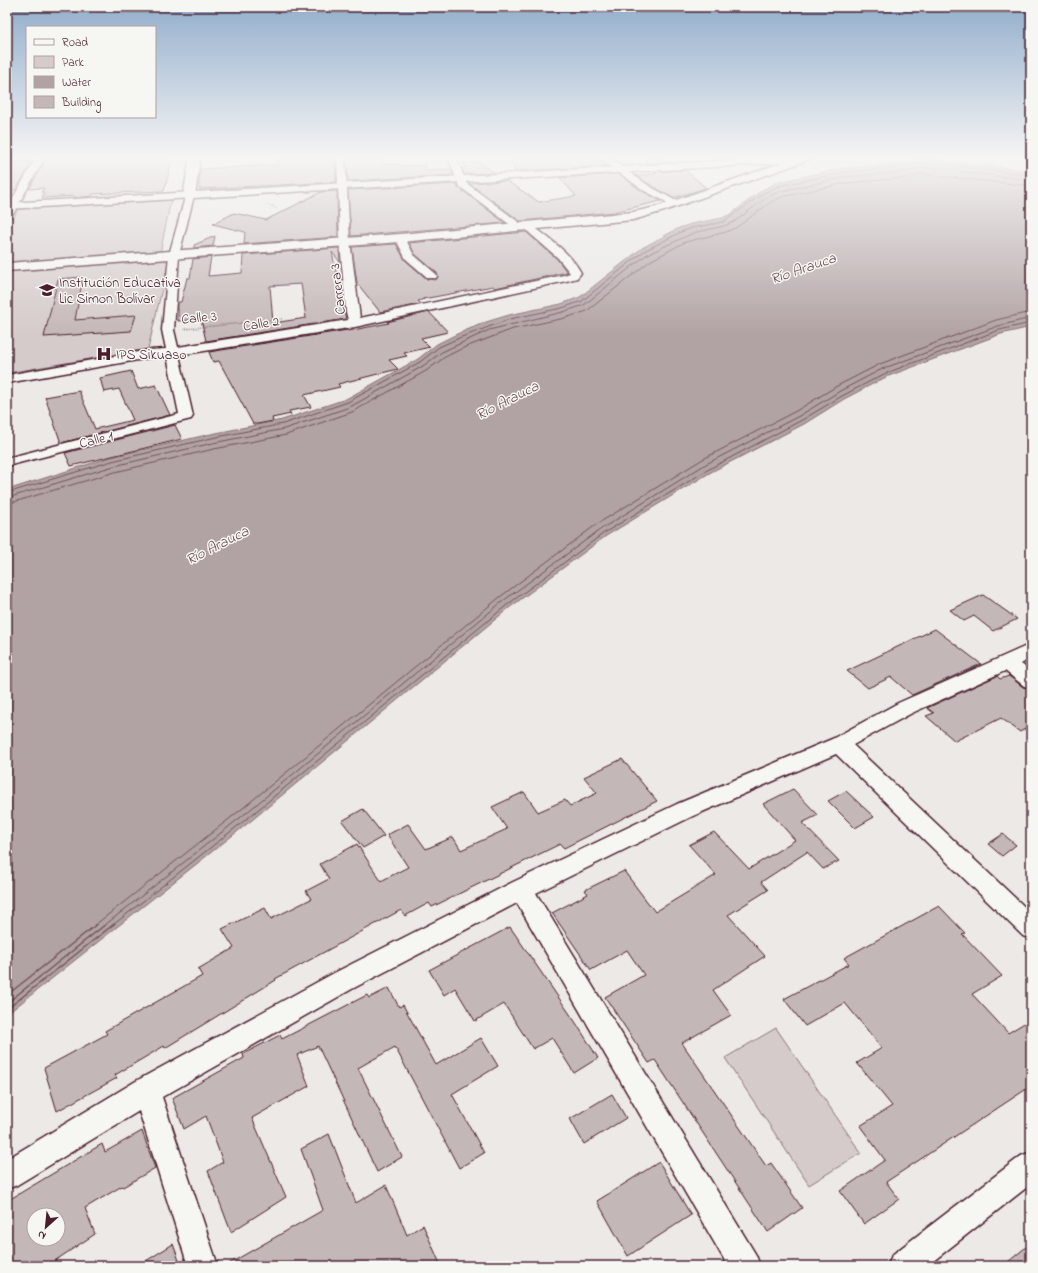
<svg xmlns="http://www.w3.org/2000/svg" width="1038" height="1273" font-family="'Indie Flower',sans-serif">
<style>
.green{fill:#d4cbca;stroke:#8f757a}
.water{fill:#b1a2a3;stroke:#886e73}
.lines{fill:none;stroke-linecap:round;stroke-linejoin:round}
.shore-far1{stroke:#73535b;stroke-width:1}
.shore{stroke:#73535b;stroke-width:1.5}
.building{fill:#c4b7b7;stroke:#4a1f2b;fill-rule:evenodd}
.street-casing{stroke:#4a1f2b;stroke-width:3}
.secondary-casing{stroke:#4a1f2b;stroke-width:3}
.primary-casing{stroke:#4a1f2b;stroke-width:3}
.path{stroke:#4a1f2b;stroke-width:1.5;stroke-dasharray:0.5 1.5;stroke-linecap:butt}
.street{fill:#f6f6f2;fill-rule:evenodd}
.secondary{fill:#f6f6f2;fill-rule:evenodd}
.primary{fill:#f6f6f2;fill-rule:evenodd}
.labels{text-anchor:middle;stroke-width:3;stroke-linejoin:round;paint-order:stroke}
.far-poi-label{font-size:14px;fill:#4a1f2b;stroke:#f6f6f2;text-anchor:start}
.far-street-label{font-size:14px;fill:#4a1f2b;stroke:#f6f6f2}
.far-water-label{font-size:15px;font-style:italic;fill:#6e4d55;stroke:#f6f6f2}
</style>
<rect width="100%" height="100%" fill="#ece9e6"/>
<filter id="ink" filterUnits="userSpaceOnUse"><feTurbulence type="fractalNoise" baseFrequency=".025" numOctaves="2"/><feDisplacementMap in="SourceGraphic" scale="8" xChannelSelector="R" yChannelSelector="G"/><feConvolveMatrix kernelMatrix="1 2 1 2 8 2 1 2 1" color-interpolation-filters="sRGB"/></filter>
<g filter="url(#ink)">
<path class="green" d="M171,200L160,253L7,263V235L18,209Z
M169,259L148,349L7,373V271Z
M776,1028L861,1153L809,1185L725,1058Z"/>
<path class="water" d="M922,158L1031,171V327L1001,334L886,377L844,399L804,424L711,472L606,536L509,608L252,820L7,1014V490L111,457L211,434L282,420L346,399L418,359L437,344L457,334L486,322L509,315L561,304L580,297L642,248L679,228L691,224L722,218L731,214L762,190L778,182L844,168L903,163Z"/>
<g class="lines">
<path class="shore-far1" d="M7,493L112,461L212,438L283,424L348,402L420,362L439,347L459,338L510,319L562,308L582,301L644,251L681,232L692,228L723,222L764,193L779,186L845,172L904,167L923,162L1031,175
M7,498L114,466L213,443L284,429L350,407L423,366L442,352L489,330L563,312L584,305L646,255L693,233L724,226L734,222L767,197L781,191L845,177L904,172L923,167L1031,180
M7,504L115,472L214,449L286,435L352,412L426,371L445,357L463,348L513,329L565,318L587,311L650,261L685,242L726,232L737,227L771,202L782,197L846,183L905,178L923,174L1031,186
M95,925L243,808L500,597L597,524L703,459L796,411L837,386L880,364L996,320L1031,312
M105,925L246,813L503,601L601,529L706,464L799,416L840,391L882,369L998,326L1031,318
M113,925L249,817L507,605L604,533L709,469L802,420L842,396L884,374L999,330L1031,323"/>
<path class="shore" d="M7,995L97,924
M7,1003L106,924
M7,1009L114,924"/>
</g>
<path class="building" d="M57,157H173L164,191L93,194L92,196L74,198L75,196L42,198L44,192H41L44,188L29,189L46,159L56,158Z
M323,157H336V182L199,189L200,169L277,165V158Z
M346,157H381L383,164H400V166L425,165L426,170L451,169L453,175L348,181Z
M508,157H578V158L598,157L608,166L515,171Z
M666,158L670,162L648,164L645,159Z
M7,162H32L16,190H7Z
M479,162L495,173L464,174L462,168H465L463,163Z
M685,170L706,188L673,198L636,176L656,174L654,172Z
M619,174L642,191L661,201L614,212L520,221L469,183L507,181L539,202L576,196L560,178Z
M457,184L458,187L505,223L351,236L348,190Z
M337,191L338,237L244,244L245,232L213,224L234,213L266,220L321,192Z
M526,232L557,259L567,272L495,288L493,286L423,299H424L418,301L421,304L380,312L357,283L352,247L396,244L405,260L427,279L436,280L438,277L437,273L415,254L409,243Z
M215,236L213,246L194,248V245Z
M339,248L340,262L332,252L346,319L206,341L201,319L178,321V302H181L187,278H190L193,259L211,257L208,276L242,273L243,255ZM301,284L306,318L273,323L270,286Z
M83,277L75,320L136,315L131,331L44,337L58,279Z
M429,312L448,332L421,338L430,347L404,353L407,356L389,360L398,369L338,384L340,387L304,395L311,407L289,411L291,414L272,418L273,421L257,424H253L219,361L213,362L209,352L348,330V331L389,323L387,322Z
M131,371L138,389L156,385L170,415L61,443L45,397L79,391L95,429L133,420L119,389L104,392L100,378Z
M175,425L182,439L71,466L65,453Z
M983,595L1003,609L1017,619L993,631L974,616L964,621L950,610Z
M935,629L981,664L912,695L891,677L868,688L847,671Z
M997,676L1000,679L1009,676L1023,687L1031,689V725L1020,732L1001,718L955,741L926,716L934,713L927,708Z
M622,759L657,801L564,848L560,844L432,907L429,903L405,916L401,910L275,979L276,980L165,1048L164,1046L115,1075L117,1078L57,1111L44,1068L107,1034L105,1031L202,976L198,969L234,948L222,929L265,908L271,919L311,899L306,891L329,879L320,864L357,844L381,881L408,867L387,835L408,824L426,849L453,837L461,850L507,829L492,807L524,792L538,812L565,800L570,806L597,793L584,777Z
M793,789L818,815L802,823L839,861L823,869L807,852L761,882L768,890L728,915L765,956L713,990L731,1015L682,1043L766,1166L771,1163L802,1208L768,1232L655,1060L649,1063L605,997L644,975L627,950L591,970L552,913L588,894L585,890L624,871L655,912L716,875L689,845L714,832L749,869L795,840L763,804Z
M846,791L874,817L855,828L828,801Z
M363,809L384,836L363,848L342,821Z
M1003,834L1016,845L1002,856L988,844Z
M939,906L965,933L962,934L1002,976L972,994L1008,1033L1031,1019V1086L886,1182L899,1199L864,1224L840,1191L885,1160L860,1126L892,1106L857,1063L882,1048L845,1003L805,1026L784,999L849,964L844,958Z
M510,927L576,1023L598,1058L574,1073L552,1038L533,1049L504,1004L475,1021L455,988L444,995L429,970Z
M389,988L399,1007L403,1005L436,1065L481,1038L498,1066L452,1094L484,1153L459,1168L395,1047L358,1068L402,1157L377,1172L318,1046L297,1055L309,1086L252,1118L286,1197L231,1232L208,1171L223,1162L206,1116L184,1129L172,1098L244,1058L243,1054L280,1035L282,1039L367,995L369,998Z
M612,1094L626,1118L584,1144L570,1119Z
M142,1131L155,1168L123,1187L122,1186L85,1208L95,1234L47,1266H7V1201L102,1144L105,1152ZM34,1215H58V1239H34Z
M329,1134L356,1203L386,1185L407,1235L423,1225L441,1266H225L323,1210L301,1149Z
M659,1162L691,1215L628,1256L597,1201Z
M1031,1243V1266H1003Z
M173,1244L181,1266H138Z"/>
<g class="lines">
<g class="street-casing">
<path id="street" d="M7,157H45L12,216L7,219V208L35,160L7,161Z
M337,157H345L350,241L360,318L564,275L570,273L558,258L525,229L517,230L459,186L448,157H456L466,183L524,226L532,225C549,239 571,253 581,273L577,278L566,281L355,327L179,355L193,416L191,419L7,466V458L179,414L167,356L149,358L7,383V375L149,350L166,349L162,330L169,255L186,194L189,193L194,196L179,255L174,330L178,347L348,320L346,312L340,241Z
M620,166L649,186L680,203L675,206L672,205L643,190L617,171L616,169Z
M400,235L404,236L414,255L436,274L437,276L436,278H428L406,259L395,238Z
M1031,644V658L1021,664L1031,671V688L1024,686L1005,671L912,713L853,745L1031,913V939L1023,936L836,754L693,816L536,893L756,1255L760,1266H728L517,903L352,989L162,1097L218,1266H188L139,1111L17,1185L7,1189V1159L136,1081L334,973L513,882L677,804L832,739L898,703Z
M1031,1152V1184L927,1266H888L892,1255L1021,1156Z"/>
</g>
<g class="secondary-casing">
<path id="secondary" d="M190,157H200L195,196L193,198H185L183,196Z
M599,157H610L625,169L624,171H616Z
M798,157H805L807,159L806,161L664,211L633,220L400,242L7,271V263L400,234L633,212L656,207Z"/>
</g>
<g class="primary-casing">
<path id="primary" d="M785,157H814L813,159L798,162L7,209V203Z"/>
</g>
<path class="path" d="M266,205L273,206L277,209
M184,329L282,319"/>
<use href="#street" class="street"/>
<use href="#secondary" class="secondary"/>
<use href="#primary" class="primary"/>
</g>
</g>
<linearGradient id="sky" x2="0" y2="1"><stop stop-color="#92adcc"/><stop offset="0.47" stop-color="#f6f5f4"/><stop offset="1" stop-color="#f6f5f4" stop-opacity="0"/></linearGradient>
<rect width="1038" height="335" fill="url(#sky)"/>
<defs>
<g id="school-bare" transform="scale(1.2)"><path d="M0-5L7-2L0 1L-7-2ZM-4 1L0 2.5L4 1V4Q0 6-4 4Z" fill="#4a1f2b" stroke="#f6f6f2" stroke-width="2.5" paint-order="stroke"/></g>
<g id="hospital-bare" transform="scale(1.2)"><path d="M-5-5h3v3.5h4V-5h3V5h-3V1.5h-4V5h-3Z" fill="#4a1f2b" stroke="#f6f6f2" stroke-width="2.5" paint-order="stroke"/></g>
</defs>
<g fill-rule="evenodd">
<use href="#school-bare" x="47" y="290"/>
<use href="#hospital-bare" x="104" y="354"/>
</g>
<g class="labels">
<g class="far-poi-label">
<text x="59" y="287">Institución Educativa<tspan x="59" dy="16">Lic Simon Bolívar</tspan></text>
<text x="116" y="359">IPS Sikuaso</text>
</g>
<g class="far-street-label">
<text transform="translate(337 289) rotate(-97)" y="5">Carrera 3</text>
<text transform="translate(199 317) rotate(-6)" y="5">Calle 3</text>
<text transform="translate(261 323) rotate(-9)" y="5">Calle 2</text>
<text transform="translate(96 439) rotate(-14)" y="5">Calle 1</text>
</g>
<g class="far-water-label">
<text transform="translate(803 268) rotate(-19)" y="5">Río Arauca</text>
<text transform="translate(507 400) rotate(-27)" y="5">Río Arauca</text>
<text transform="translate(217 545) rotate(-27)" y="5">Río Arauca</text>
</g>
</g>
<rect width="1038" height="1273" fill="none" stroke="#f6f6f2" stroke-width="24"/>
<rect x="12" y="12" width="1014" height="1249" fill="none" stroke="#4a1f2b" stroke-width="1.5" filter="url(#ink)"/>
<rect x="26" y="26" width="130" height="92" fill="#f6f6f2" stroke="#b1a0a2"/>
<rect x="34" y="39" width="20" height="6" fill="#f6f6f2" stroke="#b1a0a2"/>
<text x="62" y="46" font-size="12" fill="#4a1f2b">Road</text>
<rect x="34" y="56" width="20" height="12" fill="#d4cbca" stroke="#b1a0a2"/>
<text x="62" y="66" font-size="12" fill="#4a1f2b">Park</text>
<rect x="34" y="76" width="20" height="12" fill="#b1a2a3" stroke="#b1a0a2"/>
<text x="62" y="86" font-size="12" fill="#4a1f2b">Water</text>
<rect x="34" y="96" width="20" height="12" fill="#c4b7b7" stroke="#b1a0a2"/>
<text x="62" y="106" font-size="12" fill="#4a1f2b">Building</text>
<g transform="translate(46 1227) rotate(207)"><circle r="19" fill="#f6f6f2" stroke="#b1a0a2"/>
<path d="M0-3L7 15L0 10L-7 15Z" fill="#4a1f2b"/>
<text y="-6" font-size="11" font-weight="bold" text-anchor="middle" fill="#4a1f2b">N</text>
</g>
</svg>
